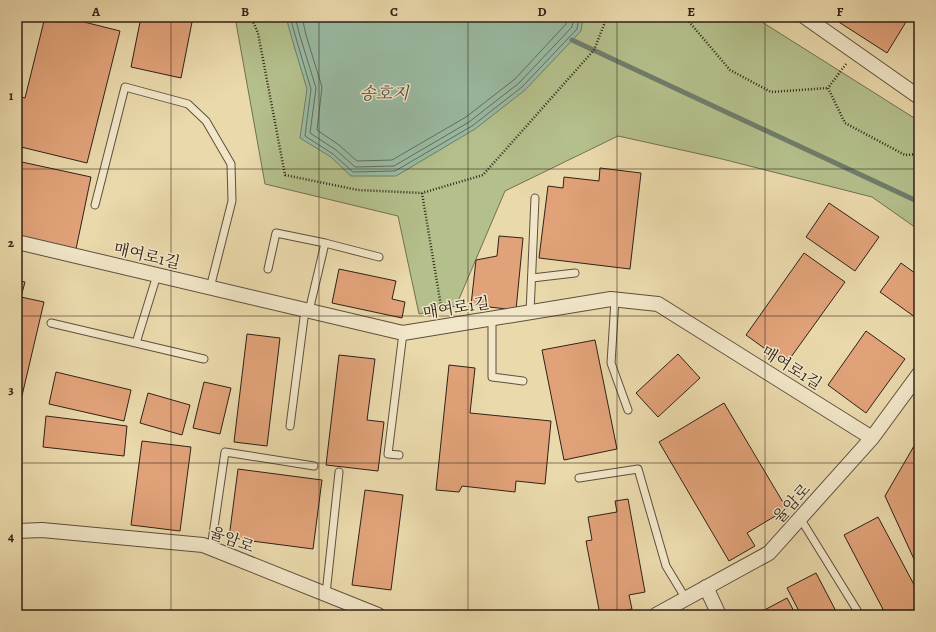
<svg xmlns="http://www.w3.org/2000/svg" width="936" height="632" font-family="Alegreya,'Noto Serif KR',serif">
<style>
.green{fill:#b4c08c;stroke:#727052}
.water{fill:#99bba4;stroke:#6f7d6c}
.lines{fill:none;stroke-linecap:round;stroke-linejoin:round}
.shore{stroke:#646e5e;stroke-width:1}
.stream{stroke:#6f7d6c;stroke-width:5}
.building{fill:#e1a279;stroke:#302118}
.lane-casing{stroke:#5e4f3d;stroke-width:9}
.street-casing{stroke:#5e4f3d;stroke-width:16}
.path{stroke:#302118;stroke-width:2.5;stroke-dasharray:1 2;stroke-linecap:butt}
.lane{stroke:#f1e6c8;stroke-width:7}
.street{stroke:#f1e6c8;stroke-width:14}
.grid{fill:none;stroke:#302118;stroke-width:1;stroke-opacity:0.55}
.labels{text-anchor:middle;stroke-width:3;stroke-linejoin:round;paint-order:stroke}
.street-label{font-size:16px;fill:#302118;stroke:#f1e6c8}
.water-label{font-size:17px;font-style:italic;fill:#504f42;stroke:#f1e6c8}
.neatline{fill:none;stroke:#302118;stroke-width:1.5}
.grid-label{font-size:13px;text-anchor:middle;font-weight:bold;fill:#302118}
</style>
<rect width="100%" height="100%" fill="#ead9ab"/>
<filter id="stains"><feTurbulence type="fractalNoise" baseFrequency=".005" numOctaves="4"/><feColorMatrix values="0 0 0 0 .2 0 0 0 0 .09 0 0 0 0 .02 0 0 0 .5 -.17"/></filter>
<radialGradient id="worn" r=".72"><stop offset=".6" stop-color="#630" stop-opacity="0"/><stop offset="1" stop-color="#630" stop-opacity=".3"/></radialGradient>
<path class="green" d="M235,17H754L919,121V230L872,197L718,158L618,136L505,191L456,306L419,314L398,216L265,184Z"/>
<path class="water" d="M286,17H583L581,31L525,90L475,129L396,176H351L331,157L300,138L307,89L292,39Z"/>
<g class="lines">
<path class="shore" d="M290,17L296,38L311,89L305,136L333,154L353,172L395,171L472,126L522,87L577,29L579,17
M295,17L300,36L316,88L310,133L336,150L355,167L394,166L469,122L519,83L572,27L574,17
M302,17L306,35L322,87L317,130L339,145L357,161L392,160L466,117L515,79L566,24L568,17"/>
<path class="stream" d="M572,40L919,202"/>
</g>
<path class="building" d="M45,17H64L120,31L87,163L17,146V96L25,98Z
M141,17H193L181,78L131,67Z
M831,17H909L887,53Z
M17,161L91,177L76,249L17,237Z
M600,168L641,173L630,269L539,258L548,186L563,188L564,177L599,181Z
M829,203L879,237L855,271L806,237Z
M499,236L523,238L516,310L471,305L476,260L497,256Z
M804,253L845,282L786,364L746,335Z
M901,263L919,276V320L880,292Z
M339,269L396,281L392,299L405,302L402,318L332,303Z
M17,280L25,282L21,297L44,302L21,400L17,399Z
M866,331L905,359L866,413L828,385Z
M247,334L280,338L267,446L234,442Z
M595,340L617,449L564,460L542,350Z
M678,354L700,378L658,417L636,393Z
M339,355L375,359L367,420L384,422L378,471L326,465Z
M449,365L475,368L470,413L551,421L545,484L516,481L515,492L462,486L459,492L436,490Z
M56,372L131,390L124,421L49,404Z
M204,382L231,388L220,434L193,428Z
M148,393L190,405L182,435L140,423Z
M724,403L787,509L747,533L755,546L729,561L659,442Z
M46,416L127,426L124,456L43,447Z
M142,441L191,447L180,531L131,525Z
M914,446L919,458V570L885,496Z
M238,469L322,480L313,549L229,538Z
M365,490L403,495L391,590L352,585Z
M628,499L645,592L629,595L632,609L600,615L586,541L592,540L588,517L617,512L615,501Z
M878,517L919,594V615H886L844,535Z
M816,573L838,615H801L787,588Z
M787,598L796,615H755Z"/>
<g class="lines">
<g class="lane-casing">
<path id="lane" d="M95,205L125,87L188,104L206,121L231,164L232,201L210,288
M268,269L276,233L325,243L379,257
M532,278L575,273
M615,300L611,363L628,410
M309,311L325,243
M530,313L535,198
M492,319V377L523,381
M51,323L204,359
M136,343L157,275
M290,426L305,310
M399,455L388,454L403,333
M579,478L638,469L666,566L686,599
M800,518L860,615
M211,548L225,452L314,466
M326,594L339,472"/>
</g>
<g class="street-casing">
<path id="street" d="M805,17L919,97
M17,242L403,333L611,299L658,304L872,438
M17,531L42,530L203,545L378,615
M706,587L719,615
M656,615L769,553L872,438L919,374"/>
</g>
<path class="path" d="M251,17L258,33L285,175L358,190L422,193L483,175L594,50L607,17
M685,17L730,70L771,92L828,88
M846,64L828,88L845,123L905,155L919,154
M422,193L442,312"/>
<use href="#lane" class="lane"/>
<use href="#street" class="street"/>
</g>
<path class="grid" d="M171,17V615M319,17V615M468,17V615M617,17V615M765,17V615M17,169H919M17,316H919M17,463H919"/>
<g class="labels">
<g class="street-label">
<text transform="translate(147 255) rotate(13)" y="6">매여로1길</text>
<text transform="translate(456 307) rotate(-9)" y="6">매여로1길</text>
<text transform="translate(792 367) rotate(32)" y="6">매여로1길</text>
<text transform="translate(791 503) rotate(-48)" y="6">율암로</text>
<text transform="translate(232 539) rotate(20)" y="6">율암로</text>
</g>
<g class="water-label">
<text x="384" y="99">송호지</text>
</g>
</g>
<rect width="936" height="632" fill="none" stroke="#ead9ab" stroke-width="44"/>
<rect x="22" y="22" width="892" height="588" class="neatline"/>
<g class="grid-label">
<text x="96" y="16">A</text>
<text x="245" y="16">B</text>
<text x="394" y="16">C</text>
<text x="542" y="16">D</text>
<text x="691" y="16">E</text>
<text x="840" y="16">F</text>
<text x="11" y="100">1</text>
<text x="11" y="247">2</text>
<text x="11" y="394">3</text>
<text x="11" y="541">4</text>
</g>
<rect width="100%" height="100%" filter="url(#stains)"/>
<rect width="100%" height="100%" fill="url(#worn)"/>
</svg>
